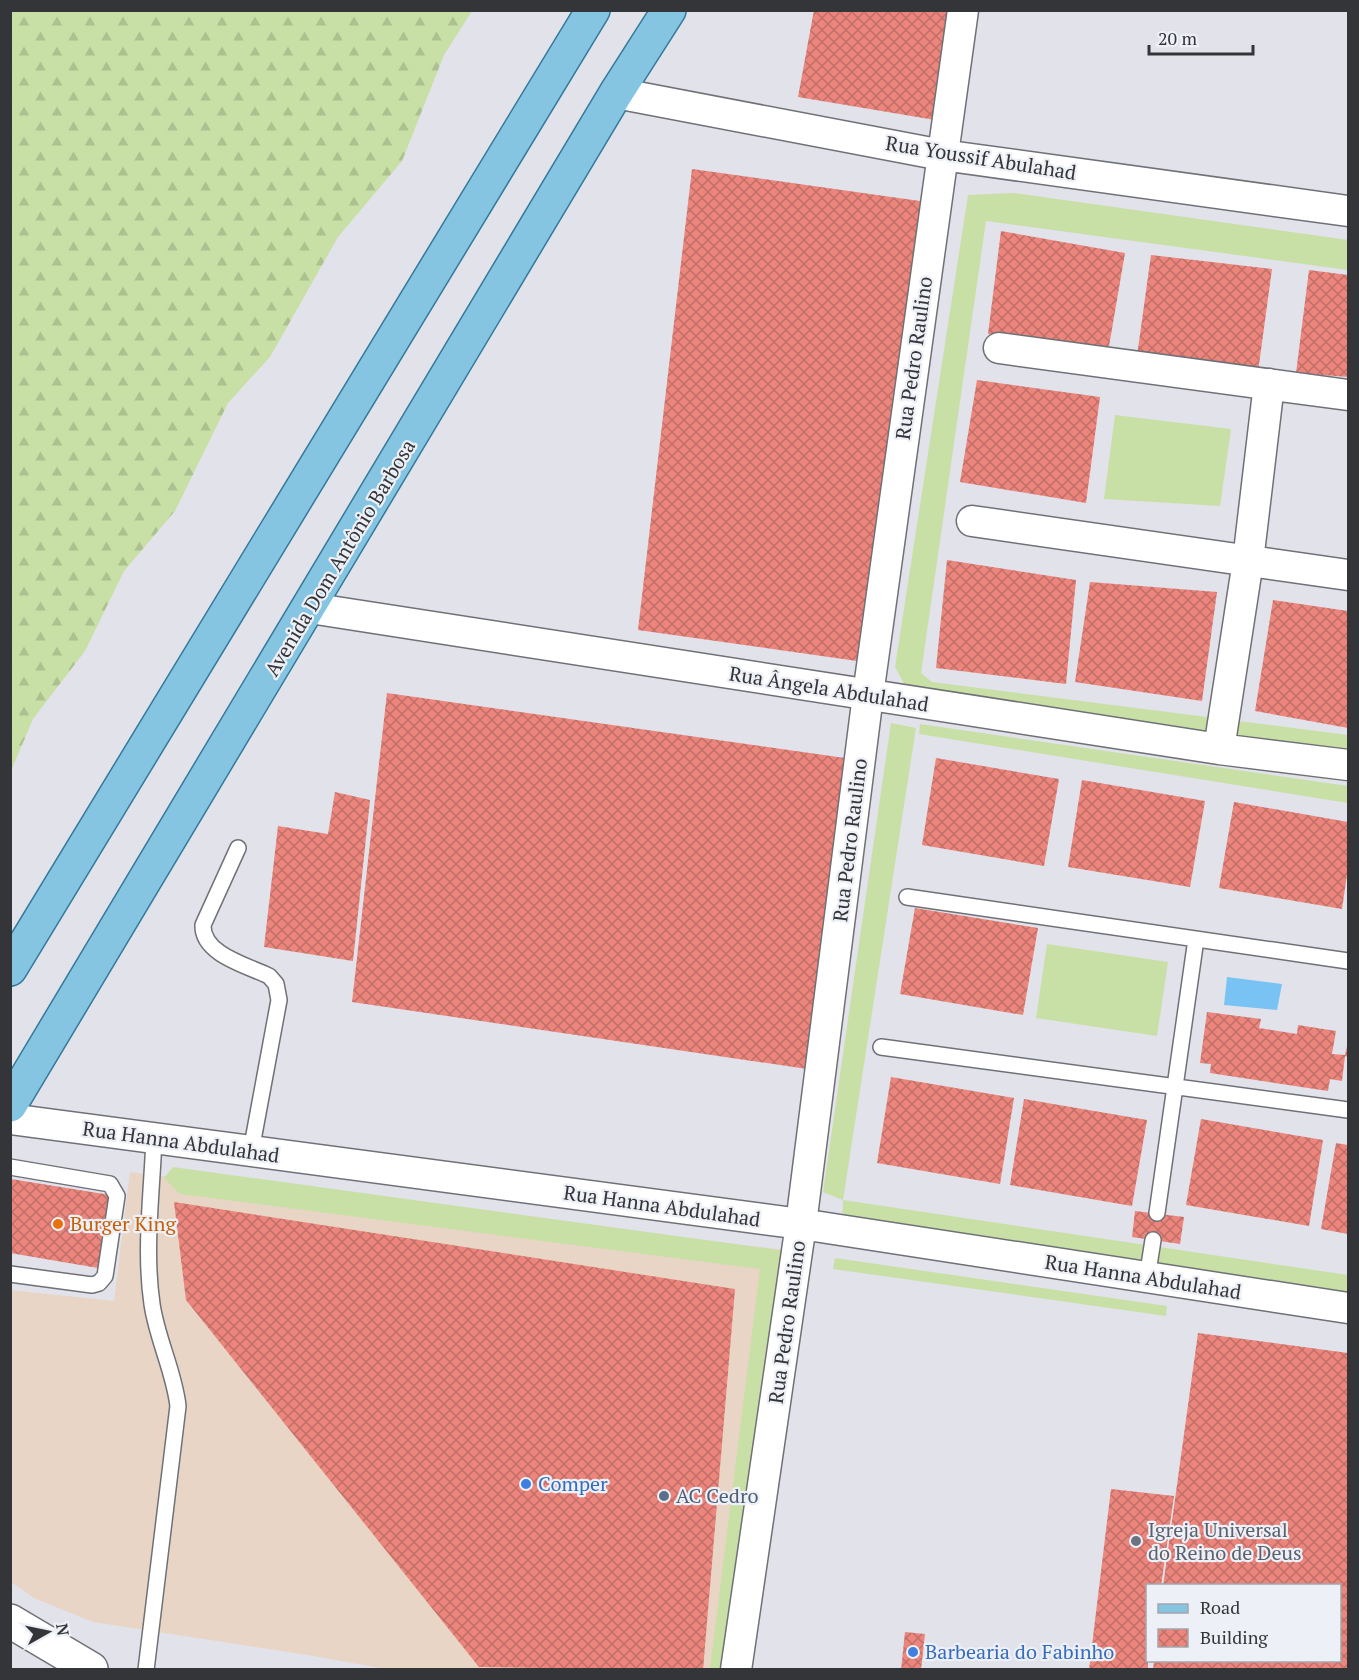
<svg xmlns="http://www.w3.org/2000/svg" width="1359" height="1680" font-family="'PT Serif',serif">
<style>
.commercial{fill:#e8d5c5}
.forest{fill:url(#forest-firs)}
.garden{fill:#c8e0a5}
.water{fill:#78c3f3}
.building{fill:url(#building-cross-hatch)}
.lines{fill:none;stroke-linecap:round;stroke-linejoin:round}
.service-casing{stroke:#6f7177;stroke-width:18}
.minor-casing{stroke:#6f7177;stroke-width:33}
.secondary-casing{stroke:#6f7177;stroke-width:36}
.primary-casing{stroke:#34799a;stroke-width:36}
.service{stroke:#fff;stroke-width:15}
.minor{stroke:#fff;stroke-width:30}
.secondary{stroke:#fff;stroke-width:33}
.primary{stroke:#85c5e2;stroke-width:33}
.food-dot{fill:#e8710a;stroke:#eef0f7;stroke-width:2}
.shop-dot{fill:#3f7fe0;stroke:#eef0f7;stroke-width:2}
.service-dot{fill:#5c6f8a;stroke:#eef0f7;stroke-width:2}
.worship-dot{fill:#6b7280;stroke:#eef0f7;stroke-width:2}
.labels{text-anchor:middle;stroke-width:4.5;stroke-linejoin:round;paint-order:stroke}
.street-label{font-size:20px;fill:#343538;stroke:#eef0f7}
.food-label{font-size:20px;fill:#c56008;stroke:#eef0f7;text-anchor:start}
.shop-label{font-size:20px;fill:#366cbe;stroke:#eef0f7;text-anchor:start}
.service-label{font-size:20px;fill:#4e5e75;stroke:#eef0f7;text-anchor:start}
.worship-label{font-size:20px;fill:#5b616d;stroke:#eef0f7;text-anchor:start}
</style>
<defs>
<pattern id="forest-firs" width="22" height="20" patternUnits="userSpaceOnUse" patternTransform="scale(1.5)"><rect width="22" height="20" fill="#c8e0a5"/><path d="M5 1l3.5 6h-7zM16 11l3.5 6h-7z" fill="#acc18f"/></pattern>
<pattern id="building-cross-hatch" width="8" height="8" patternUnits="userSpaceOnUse" patternTransform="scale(1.5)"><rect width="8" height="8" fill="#ec867d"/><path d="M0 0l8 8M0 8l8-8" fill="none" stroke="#c06e67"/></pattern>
</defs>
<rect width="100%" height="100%" fill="#e1e2ea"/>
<path class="commercial" d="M130,1172L786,1250L713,1669H386L308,1655L93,1622L34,1598L11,1582L10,1290L114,1301Z"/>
<path class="forest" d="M11,10L472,11L444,55L402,161L338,237L270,357L228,403L175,511L124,571L85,651L33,719L11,771Z"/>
<path class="garden" d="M1014,193L1348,240V270L986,221L921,673L932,682L1348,735V755L912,698L895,667L968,195Z
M1115,415L1231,429L1220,506L1104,499Z
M891,723L916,728L843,1200L1348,1275V1300L842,1223L843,1200L823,1192Z
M920,724L1348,786V803L919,734Z
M1047,944L1168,962L1157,1036L1036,1018Z
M173,1167L785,1251L728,1669H710L760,1269L180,1194L164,1178Z
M835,1258L1167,1306L1166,1316L833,1269Z"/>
<path class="water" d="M1227,977L1282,984L1277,1010L1224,1005Z"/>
<path class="building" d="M814,10H956L941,121L798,97Z
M692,169L927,202L864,662L638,630Z
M1001,231L1125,253L1108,352L988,334Z
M1151,255L1272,269L1258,372L1137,356Z
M1309,270L1348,275V377L1296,373Z
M977,380L1100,397L1086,503L960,482Z
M947,560L1076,580L1066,684L936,668Z
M1090,582L1217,592L1202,701L1075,682Z
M1273,600L1348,611V728L1255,711Z
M387,693L852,759L807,1069L352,1002Z
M936,758L1059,779L1044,866L922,845Z
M1082,780L1205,801L1190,887L1068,867Z
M335,792L370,800L353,961L264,947L278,826L328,834Z
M1234,802L1348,822V868L1342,909L1219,888Z
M915,908L1038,928L1023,1015L900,994Z
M1207,1012L1261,1019L1259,1028L1297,1034L1298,1025L1336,1031L1332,1054L1345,1055L1348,1042V1057L1345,1056L1342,1081L1330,1079L1328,1091L1210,1073L1211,1064L1200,1063Z
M891,1077L1014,1098L1000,1184L877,1163Z
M1024,1099L1147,1120L1132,1206L1010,1185Z
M1201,1119L1323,1140L1309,1226L1186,1205Z
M1336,1143L1348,1145V1234L1321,1229Z
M11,1179L110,1195L98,1268L10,1253Z
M174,1202L735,1289L703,1670L479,1667L186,1300Z
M1135,1211L1184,1217L1180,1244L1132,1237Z
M1198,1333L1348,1353V1670H1153L1154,1660H1340V1586H1163Z
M1111,1489L1174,1496L1161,1586H1148V1670H1089Z
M905,1632L925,1634L921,1670H901Z"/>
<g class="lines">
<g class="service-casing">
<path id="service" d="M238,848L203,925C202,954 246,965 269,976L276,984L279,1000L251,1151
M907,897L1348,961
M881,1047L1348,1110
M10,1167L110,1184L117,1196L105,1276L99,1283L92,1285L10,1274
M1157,1213L1196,939
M1147,1278L1153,1240
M146,1670L178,1406C174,1371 157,1339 152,1304C144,1250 152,1192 154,1138"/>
</g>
<g class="minor-casing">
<path id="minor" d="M616,93L942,155L1348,211
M999,348L1348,395
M972,521L1348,575
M310,608L1219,749L1348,765
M1219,749L1248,561L1269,384
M10,1119L801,1224L1348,1308
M736,1670L801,1224L868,695L963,10"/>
</g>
<g class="secondary-casing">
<path id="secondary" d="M10,1621L91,1669"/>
</g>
<g class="primary-casing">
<path id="primary" d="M10,969L593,10
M10,1105L616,93L669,10"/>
</g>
<use href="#service" class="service"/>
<use href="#minor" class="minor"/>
<use href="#secondary" class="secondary"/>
<use href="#primary" class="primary"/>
</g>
<circle class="food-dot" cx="58" cy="1224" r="6"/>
<g class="shop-dot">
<circle cx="526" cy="1484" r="6"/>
<circle cx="913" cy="1652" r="6"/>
</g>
<circle class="service-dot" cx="664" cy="1496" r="6"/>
<circle class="worship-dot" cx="1136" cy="1541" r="6"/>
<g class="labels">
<g class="street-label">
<text transform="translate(981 158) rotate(9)" y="7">Rua Youssif Abulahad</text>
<text transform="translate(914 358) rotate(-82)" y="7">Rua Pedro Raulino</text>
<text transform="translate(340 558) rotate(-59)" y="7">Avenida Dom Antônio Barbosa</text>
<text transform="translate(829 689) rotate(9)" y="7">Rua Ângela Abdulahad</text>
<text transform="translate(850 840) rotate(-83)" y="7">Rua Pedro Raulino</text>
<text transform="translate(181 1142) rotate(8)" y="7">Rua Hanna Abdulahad</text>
<text transform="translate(662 1206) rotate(8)" y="7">Rua Hanna Abdulahad</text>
<text transform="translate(1143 1277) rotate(9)" y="7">Rua Hanna Abdulahad</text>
<text transform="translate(787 1322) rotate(-82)" y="7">Rua Pedro Raulino</text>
</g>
<g class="food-label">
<text x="70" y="1231">Burger King</text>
</g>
<g class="shop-label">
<text x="538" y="1491">Comper</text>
<text x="925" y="1659">Barbearia do Fabinho</text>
</g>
<g class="service-label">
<text x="676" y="1503">AC Cedro</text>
</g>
<g class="worship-label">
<text x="1148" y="1537">Igreja Universal<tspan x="1148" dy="23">do Reino de Deus</tspan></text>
</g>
</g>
<rect width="1359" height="1680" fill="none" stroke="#343538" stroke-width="24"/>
<rect x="1146" y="1584" width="195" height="78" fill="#eef0f7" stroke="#a4a5ab" stroke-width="1.5"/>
<rect x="1158" y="1604" width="30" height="9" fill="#85c5e2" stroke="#a4a5ab" stroke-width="1.5"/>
<text x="1200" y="1614" font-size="18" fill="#343538">Road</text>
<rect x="1158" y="1629" width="30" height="18" fill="url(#building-cross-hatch)" stroke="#a4a5ab" stroke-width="1.5"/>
<text x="1200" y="1644" font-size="18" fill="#343538">Building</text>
<g transform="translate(48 1632) rotate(81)" stroke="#eef0f7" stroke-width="4.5" paint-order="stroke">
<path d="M0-4.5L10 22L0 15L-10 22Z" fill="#343538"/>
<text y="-9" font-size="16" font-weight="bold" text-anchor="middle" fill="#343538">N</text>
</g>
<path d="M1149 45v9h104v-9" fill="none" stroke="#343538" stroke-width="3"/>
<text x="1158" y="45" font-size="18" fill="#343538" stroke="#eef0f7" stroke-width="4.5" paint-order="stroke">20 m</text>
</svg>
